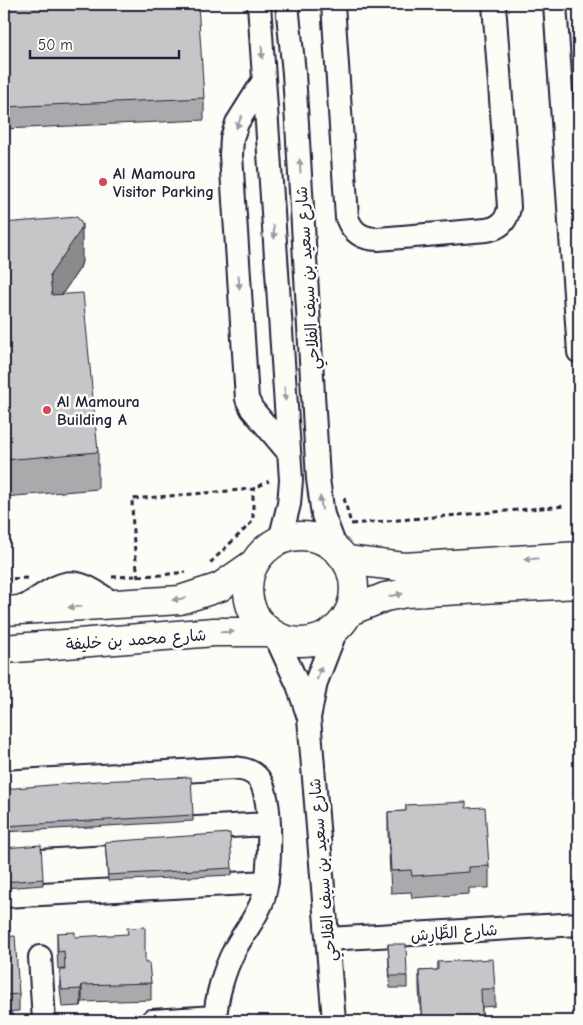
<svg xmlns="http://www.w3.org/2000/svg" width="583" height="1025" font-family="'Comic Neue','Playpen Sans Arabic',sans-serif">
<style>
.lines{fill:none;stroke-linecap:round;stroke-linejoin:round}
.minor-casing{stroke:#22223b;stroke-width:26}
.major-casing{stroke:#22223b;stroke-width:31}
.path{stroke:#22223b;stroke-width:3;stroke-dasharray:5 4;stroke-linecap:butt}
.minor{stroke:#fdfcf7;stroke-width:22}
.major{stroke:#fdfcf7;stroke-width:28}
.wall{fill:#aaaaac;stroke:#22223b}
.shaded-wall{fill:#8b8b8c;stroke:#22223b}
.building{fill:#c6c6c8;stroke:#22223b}
.oneway{fill:#9a9aa2}
.poi-dot{fill:#d1495b;stroke:#fdfcf7;stroke-width:2}
.labels{text-anchor:middle;stroke-width:5;stroke-linejoin:round;paint-order:stroke}
.poi-label{font-size:16px;font-weight:bold;fill:#22223b;stroke:#fdfcf7;text-anchor:start}
.street-label{font-size:16px;fill:#22223b;stroke:#fdfcf7}
</style>
<rect width="100%" height="100%" fill="#fdfcf7"/>
<filter id="ink" filterUnits="userSpaceOnUse"><feTurbulence type="fractalNoise" baseFrequency=".02" numOctaves="2"/><feDisplacementMap in="SourceGraphic" scale="10" xChannelSelector="R" yChannelSelector="G"/><feConvolveMatrix kernelMatrix="1 2 1 2 8 2 1 2 1" color-interpolation-filters="sRGB"/></filter>
<g filter="url(#ink)">
<g class="lines">
<g class="minor-casing">
<path id="minor" d="M259,4L291,480L289,504L280,540
M287,4L294,73L318,479L323,515L336,549
M333,4L347,218C353,233 362,239 378,239L486,230C500,228 507,221 509,207L494,4
M555,4L579,352
M264,80L237,123L232,138L231,155L247,399L252,409L289,453
M20,610C66,581 67,570 115,605
M276,637L298,685L308,715
M4,782L232,768C243,769 252,770 259,779C274,799 270,875 263,899C257,917 244,932 235,949C224,970 216,997 215,1021
M4,839L268,824
M4,896L267,882
M328,939L579,924
M40,957L44,1021
M152,1021L215,1017
M334,1021L309,718L316,682L336,630"/>
</g>
<g class="major-casing">
<path id="major" d="M248 589a53 53 0 1 1 106 0a53 53 0 1 1-106 0Z
M346,560L404,567L579,556
M4,611L180,600L220,587L253,564
M350,611L385,597L406,593L579,584
M4,649L214,632H269"/>
</g>
<path class="path" d="M344,498L351,524L565,506
M210,563L253,521V489
M112,577L161,575L186,572
M138,578L133,533L132,499L253,489L269,481
M4,579L29,578"/>
<use href="#minor" class="minor"/>
<use href="#major" class="major"/>
</g>
<path class="wall" d="M4,4L204,98V120L4,129Z
M4,223L82,261L80,268L62,294L98,452V489L4,497Z
M4,789L193,815V821L4,832Z
M406,805L466,808L489,866V888H469V894L412,898L411,892L391,893L388,834V812L406,811Z
M105,842L232,868V875L108,881Z
M4,848L43,879V885L4,888Z
M57,933L75,937L145,963L151,983V1000L82,1002L81,1006L62,1007L60,988V970H64V969H58L57,951Z
M4,937L19,994V1011L4,1012Z
M388,944L407,976V988H390Z
M438,962L495,989V1006L482,1007V1021H421L419,988V971L438,970Z"/>
<path class="shaded-wall" d="M82,224V261L80,268L50,312V275Z
M82,985V1002L81,1006V989Z"/>
<path class="building" d="M4,4H198L204,98L4,107Z
M77,217L82,224L80,231L50,275L52,295L83,293L98,452L4,460V223Z
M191,777L193,815L4,826V789L97,781Z
M466,802V808L485,807L489,866L469,867V872L412,876L411,870L391,871L388,812L406,811V805Z
M230,833L232,868L108,875L105,842Z
M41,845L43,879L4,882V848Z
M145,927V963H149L151,983L82,985L81,989L62,990L60,970H65L64,951L58,952L57,933L75,932V937L128,934L127,928Z
M15,936L19,994L4,995V937Z
M388,944H406L407,976H390Z
M493,959L495,989H481L482,1020L454,1021H423L419,971L438,970V962Z
M4,1013H12L13,1021H4Z"/>
<defs><path id="oneway-solid" d="M-6-.8H1V-3.2L6.5 0L1 3.2V.8H-6Z" transform="scale(1.25)"/></defs>
<g class="oneway">
<use href="#oneway-solid" transform="translate(262 52) rotate(87)"/>
<use href="#oneway-solid" transform="translate(239 122) rotate(114)"/>
<use href="#oneway-solid" transform="translate(300 166) rotate(-94)"/>
<use href="#oneway-solid" transform="translate(274 232) rotate(86)"/>
<use href="#oneway-solid" transform="translate(239 282) rotate(86)"/>
<use href="#oneway-solid" transform="translate(285 394) rotate(86)"/>
<use href="#oneway-solid" transform="translate(321 503) rotate(-98)"/>
<use href="#oneway-solid" transform="translate(531 559) rotate(177)"/>
<use href="#oneway-solid" transform="translate(396 595) rotate(-11)"/>
<use href="#oneway-solid" transform="translate(179 599) rotate(171)"/>
<use href="#oneway-solid" transform="translate(75 607) rotate(177)"/>
<use href="#oneway-solid" transform="translate(227 632) rotate(-2)"/>
<use href="#oneway-solid" transform="translate(319 673) rotate(-73)"/>
</g>
</g>
<g class="poi-dot">
<circle cx="103" cy="182" r="5"/>
<circle cx="47" cy="410" r="5"/>
</g>
<g class="labels">
<g class="poi-label">
<text x="113" y="179">Al Mamoura<tspan x="113" dy="18">Visitor Parking</tspan></text>
<text x="57" y="407">Al Mamoura<tspan x="57" dy="18">Building A</tspan></text>
</g>
<g class="street-label">
<text transform="translate(307 278) rotate(-94)" y="6">شارع سعيد بن سيف الفلاحي</text>
<text transform="translate(136 639) rotate(-4)" y="6">شارع محمد بن خليفة</text>
<text transform="translate(322 870) rotate(-95)" y="6">شارع سعيد بن سيف الفلاحي</text>
<text transform="translate(454 932) rotate(-4)" y="6">شارع الطَّارِش</text>
</g>
</g>
<rect width="583" height="1025" fill="none" stroke="#fdfcf7" stroke-width="20"/>
<rect x="10" y="10" width="563" height="1005" fill="none" stroke="#22223b" stroke-width="2" filter="url(#ink)"/>
<path d="M30 50v8h149v-8" fill="none" stroke="#22223b" stroke-width="2.5"/>
<text x="38" y="50" font-size="15" fill="#22223b" stroke="#fdfcf7" stroke-width="4" paint-order="stroke">50 m</text>
</svg>
